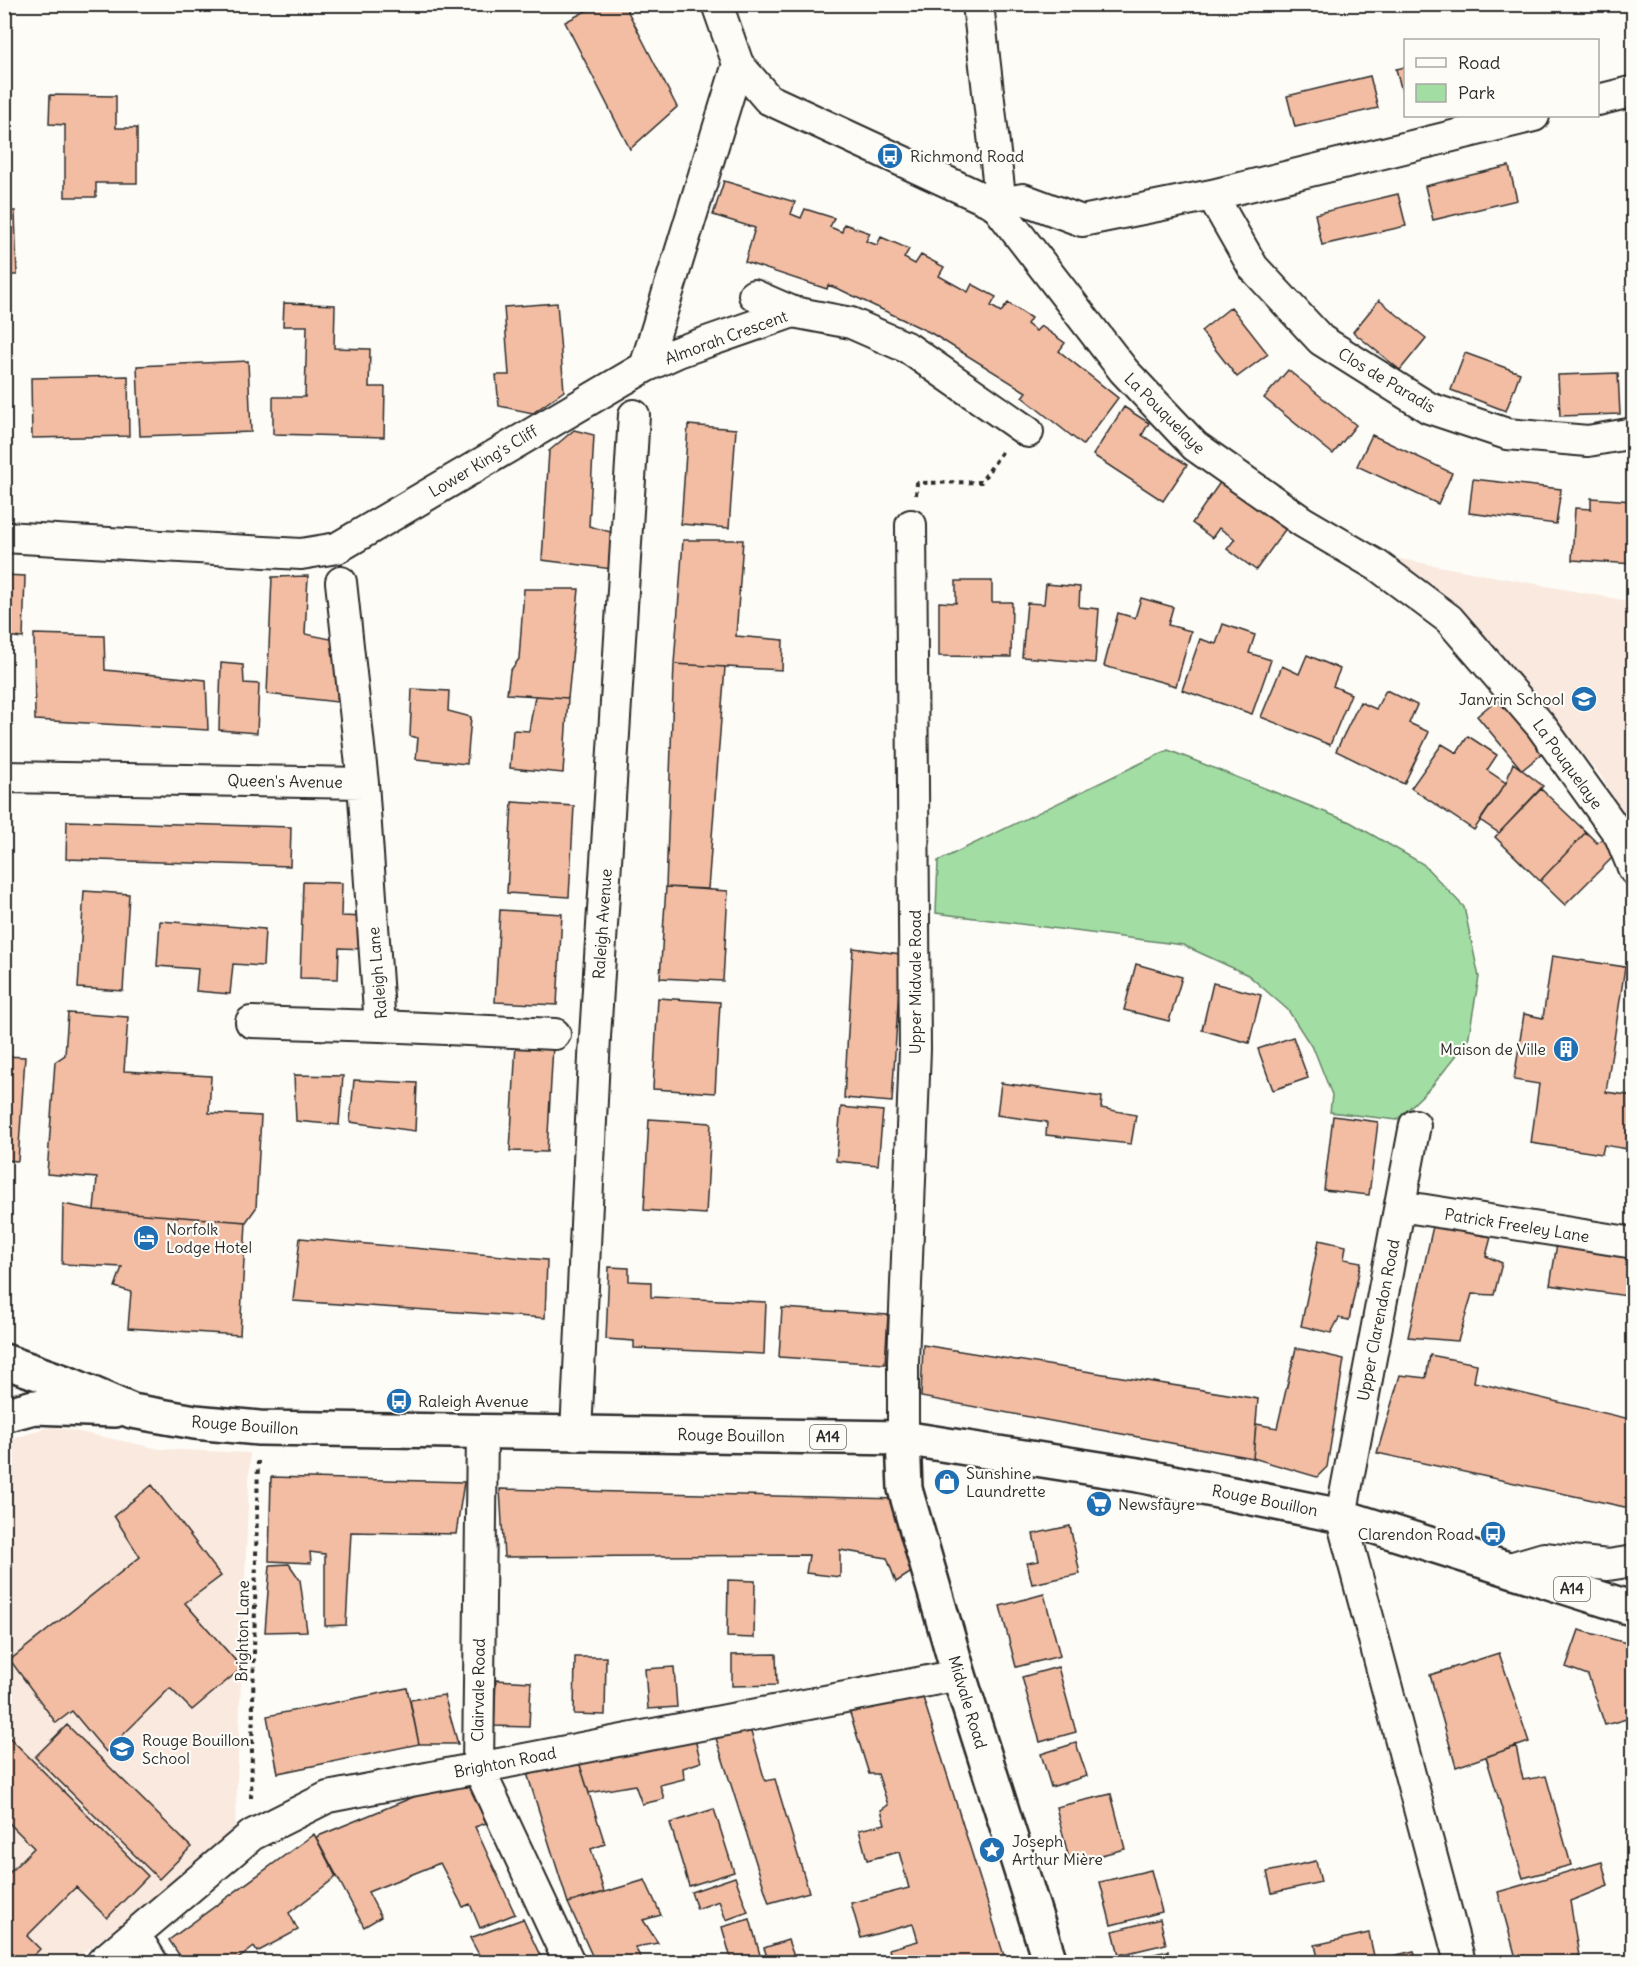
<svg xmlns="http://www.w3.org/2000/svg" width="1638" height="1967" font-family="Delius,sans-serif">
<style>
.built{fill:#fae9de}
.green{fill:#a2dda3;stroke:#668467;stroke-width:1.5}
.building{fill:#f2bda3;stroke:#2b2b2b;stroke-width:1.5}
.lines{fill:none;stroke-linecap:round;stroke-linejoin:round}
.minor-casing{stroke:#2b2b2b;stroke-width:34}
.secondary-casing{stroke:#2b2b2b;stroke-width:38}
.primary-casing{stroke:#2b2b2b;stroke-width:38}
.path{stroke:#2b2b2b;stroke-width:4;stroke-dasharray:4.5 4.5;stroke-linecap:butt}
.minor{stroke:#fdfcf7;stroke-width:30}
.secondary{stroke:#fdfcf7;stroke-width:33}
.primary{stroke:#fdfcf7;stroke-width:33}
.labels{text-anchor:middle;stroke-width:4.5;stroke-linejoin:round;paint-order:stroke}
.shield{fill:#fdfcf7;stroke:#6a6a68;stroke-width:1.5}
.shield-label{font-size:15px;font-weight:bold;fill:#2b2b2b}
.poi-label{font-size:16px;fill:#2b2b2b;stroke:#fdfcf7;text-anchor:start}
.street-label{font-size:16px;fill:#2b2b2b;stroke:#fdfcf7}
</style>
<rect width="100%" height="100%" fill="#fdfcf7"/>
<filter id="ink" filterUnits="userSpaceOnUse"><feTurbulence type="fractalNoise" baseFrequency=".0167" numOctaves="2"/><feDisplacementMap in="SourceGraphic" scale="12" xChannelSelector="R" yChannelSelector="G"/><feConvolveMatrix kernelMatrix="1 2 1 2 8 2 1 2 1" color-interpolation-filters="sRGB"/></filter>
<g filter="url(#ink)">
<path class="built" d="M1384,556L1633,602V836L1601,776L1469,622Z
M51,1426L160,1449L250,1453L235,1831L137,1913L71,1962H5L4,1442Z"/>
<path class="green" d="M1168,750L1350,822L1423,864L1464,907L1479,977L1468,1041L1432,1086L1397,1120L1330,1112L1332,1095L1315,1052L1288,1010L1248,975L1183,945L936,913L938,861Z"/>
<path class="building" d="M599,4H624L677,107L630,149L565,22Z
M1406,67V103H1405L1396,69Z
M1370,76L1378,108L1295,127L1287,96Z
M50,95L116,96V128H137V183H96V197H65V125L49,124Z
M1509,166L1517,200L1433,220L1425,186Z
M724,181L795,202L791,214L801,218L805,209L834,218L830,227L842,232L844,224L870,233L866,241L877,245L881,237L909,249L904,258L915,264L921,255L944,267L939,276L968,292L972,284L996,297L991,306L1001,312L1008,303L1031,318L1027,324L1036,331L1041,326L1065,343L1059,351L1118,398L1083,445L1022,397L1026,392L931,333L841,290L828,285L827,289L745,262L755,228L713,215Z
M1398,194L1406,226L1322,245L1315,214Z
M4,211H15L17,275H4Z
M1379,300L1426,338L1400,370L1353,332Z
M284,303L335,305L334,348L370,349L369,387H385L384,437L273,434V397H305L307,326H283Z
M557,303L564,391L533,413L499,406L496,375H509L504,307Z
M1231,307L1268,354L1237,377L1201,331Z
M1465,353L1520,373L1506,411L1451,390Z
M248,361L251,432L140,436L137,366Z
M1288,370L1356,425L1333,454L1264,398Z
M1618,373L1620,414L1560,416L1558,375Z
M128,376L129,436L32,438L31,378Z
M1124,407L1149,423L1142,435L1187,465L1163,501L1093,455Z
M688,425L736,429L729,528L681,524Z
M574,430L594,435L589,526L614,533L612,569L542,560L549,451Z
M1372,435L1452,473L1438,504L1357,466Z
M1473,479L1561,489L1556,524L1469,513Z
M1221,481L1287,527L1256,570L1227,549L1235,539L1219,528L1212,538L1192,523Z
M1591,498L1633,501L1634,564L1572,560L1575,508L1591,509Z
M683,540H743L736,636L783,640L782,670L674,664Z
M4,575L25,576L23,638L4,636Z
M308,576L305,634L341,641L337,702L267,694L272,577Z
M956,581H992V602H1012L1011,657L939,656V602L956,603Z
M1046,584L1080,587L1079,607L1099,609L1095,663L1022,657L1027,603L1044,604Z
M524,589H579L568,698L507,694L510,671L519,659Z
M1141,598L1173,607L1168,625L1191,631L1176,686L1104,666L1118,613L1135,618Z
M1223,624L1255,635L1249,653L1271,660L1252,714L1182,690L1200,639L1216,644Z
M34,634L104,636L105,670L206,680L208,730L35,720Z
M1307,655L1340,669L1333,686L1351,694L1330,745L1261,717L1282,666L1299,674Z
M221,663L243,665L244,683L259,684L257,733L219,730Z
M674,664L725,667L708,889L666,887Z
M412,689L449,691L448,711L471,717L467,764L416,759L418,738L410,736Z
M1386,690L1417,705L1409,723L1429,732L1404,784L1336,751L1360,702L1376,709Z
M1502,695L1547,750L1522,770L1477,716Z
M535,696L568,698L563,773L510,768L513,730L529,731Z
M1468,736L1497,755L1487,770L1506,783L1474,830L1411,788L1442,744L1457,753Z
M1513,763L1543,786L1499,833L1480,820L1506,783Z
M1541,789L1586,832L1540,881L1495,837Z
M512,802L574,806L569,897L507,893Z
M67,821L291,827L290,866L66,859Z
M1586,832L1597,843L1605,836L1617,853L1565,905L1540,881Z
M303,882L342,883L341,916L367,917L366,949L339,948L338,979L300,978Z
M666,887L728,891L723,981L660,978Z
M84,891L129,894L123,991L78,988Z
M500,910L562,914L557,1005L495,1002Z
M160,921L265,929L263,966L233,964L230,994L196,991L198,969L157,966Z
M853,948L901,954L892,1102L844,1098Z
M1552,956L1625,967L1606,1092L1634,1096V1150L1604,1145L1602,1154L1531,1143L1539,1084L1514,1080L1524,1014L1543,1018Z
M1136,964L1182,977L1169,1021L1124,1010Z
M1213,983L1261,995L1249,1043L1202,1030Z
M658,998L720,1002L715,1093L653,1089Z
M68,1013L128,1017L124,1071L211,1076L209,1113L261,1116L256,1208L246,1222L94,1210L97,1178L47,1174L55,1062L65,1055Z
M1293,1037L1308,1078L1273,1090L1258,1049Z
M516,1044L553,1045L547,1152L510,1151Z
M4,1056L25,1057L18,1161L4,1160Z
M294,1075L343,1076L339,1125L296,1121Z
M354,1080L417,1083L415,1131L350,1122Z
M1001,1083L1102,1097L1101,1108L1136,1115L1131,1144L1046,1135L1047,1122L997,1115Z
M841,1107L883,1111L878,1165L836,1161Z
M1333,1116L1378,1122L1369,1195L1324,1190Z
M649,1119L711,1123L706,1214L644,1210Z
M63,1204L94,1210L246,1222L240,1335L128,1328L131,1292L115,1287L122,1267L62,1264Z
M1433,1226L1491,1237L1486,1256L1502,1263L1494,1295L1472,1294L1458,1341L1408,1337Z
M300,1238L547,1260L545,1318L293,1301Z
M1319,1240L1346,1246L1344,1259L1361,1262L1349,1320L1339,1318L1331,1333L1301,1326Z
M1557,1244L1634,1256V1297L1550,1285Z
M609,1267L629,1268V1281L651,1282V1297L766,1302L764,1354L634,1348V1341L606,1339Z
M782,1308L888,1315L885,1364L779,1357Z
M923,1345L1258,1399L1253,1458L921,1397Z
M1296,1348L1344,1359L1327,1467L1317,1477L1253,1458L1256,1424L1277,1428Z
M1430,1355L1477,1364L1474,1382L1634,1420V1509L1377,1453L1400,1375L1426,1378Z
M271,1477L464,1482L456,1534L351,1532L346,1625L325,1626V1554L310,1552L311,1563L269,1561Z
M152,1485L221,1576L185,1603L242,1668L192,1710L170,1688L106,1752L72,1711L56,1723L10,1660L140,1557L114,1516Z
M500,1489L898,1499L918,1568L896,1582L887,1558L840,1550V1577L806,1573L809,1555L504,1557Z
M1070,1526L1080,1574L1032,1584L1027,1563L1039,1561L1033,1534Z
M289,1564L300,1580L307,1631L265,1632L270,1565Z
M728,1580L755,1581L754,1638L727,1637Z
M1044,1594L1060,1656L1016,1667L1000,1606Z
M1579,1630L1634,1645V1717L1605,1725L1588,1675L1566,1667Z
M1499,1653L1529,1742L1456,1767L1430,1675Z
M776,1654L777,1685L732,1686V1655Z
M575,1657H606L605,1715L574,1714Z
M674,1667L677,1707L648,1709L645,1669Z
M1058,1667L1076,1732L1040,1742L1022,1677Z
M496,1680L531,1682L529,1727L494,1726Z
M407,1688L419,1744L278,1773L267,1716Z
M920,1688L1006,1962H892L889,1949L918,1941L913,1924L861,1938L851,1903L909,1888L899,1852L867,1860L859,1830L885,1824L881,1810L888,1805L878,1774H869L849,1710Z
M444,1695L458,1744H419L410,1700Z
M67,1725L191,1847L159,1879L35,1757Z
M749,1725L765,1781L775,1779L809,1892L769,1903L714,1732Z
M694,1736L701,1762L683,1768L684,1779L660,1785L664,1799L642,1804L635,1785L589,1793L578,1759Z
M9,1737L148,1876L107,1918L76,1887L27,1936L40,1949L27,1962H4V1878L34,1848L4,1818V1741Z
M1076,1743L1087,1776L1051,1787L1041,1754Z
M1516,1746L1523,1780L1546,1776L1571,1865L1523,1878L1486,1757Z
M578,1759L605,1844L591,1849L604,1892L568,1903L526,1770Z
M467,1779L486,1823L475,1827L515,1914L480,1928L470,1904L463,1907L440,1863L368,1892L381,1917L364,1927L316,1837L450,1782Z
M1111,1794L1125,1849L1070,1863L1056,1807Z
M714,1809L734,1872L689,1886L670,1823Z
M314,1834L336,1877L289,1913L298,1930L257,1952L254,1947L234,1962H184L169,1940Z
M1316,1861L1321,1882L1272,1893L1267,1872Z
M1602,1862L1608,1886L1570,1901L1580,1962H1517L1498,1892Z
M1151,1870L1162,1912L1111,1925L1100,1882Z
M735,1877L748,1912L726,1920L719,1901L697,1909L691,1892Z
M645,1880L661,1915L643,1920L658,1943L635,1947L643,1962H595L568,1903Z
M523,1919L543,1962H483L470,1938Z
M750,1919L762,1962H732L722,1927Z
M1160,1919L1166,1944L1119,1955L1113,1931Z
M1369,1933L1374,1956L1342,1962H1319L1315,1945Z
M788,1940L796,1962H769L764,1948Z
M1168,1951L1170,1962H1120Z
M1414,1951L1417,1962H1385L1384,1958Z"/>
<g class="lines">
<g class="minor-casing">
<path id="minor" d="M717,4L738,64L768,99L995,204L1124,371L1195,446L1303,522L1378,566L1449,619L1541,726L1620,836L1634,870
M978,4L999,188L995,204L1023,199L1082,221L1212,195L1534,116
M1598,100L1634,91
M1212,195L1253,267L1321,340L1429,408L1507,434L1588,441L1634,433
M754,295L793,312
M645,367L678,352L793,312L851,323L908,348L1028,432
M4,537L301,554L337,548L645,367L738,64
M4,777L363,783L341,582
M363,783L380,1026L555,1034
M251,1022L380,1026
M1415,1125L1341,1516L1460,1962
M1400,1206L1634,1243
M482,1433L478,1767L569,1962
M576,1433L595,1037L634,415
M903,1438V1362L915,1049L911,525
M1510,1568L1544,1558L1608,1565L1634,1561
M136,1936L152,1962
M102,1962L252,1835L328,1797L959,1675"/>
</g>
<g class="secondary-casing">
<path id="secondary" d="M903,1438L905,1489L959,1675L1050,1962"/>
</g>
<g class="primary-casing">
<path id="primary" d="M4,1361L69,1384L132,1411L195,1422L259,1428L903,1438L1138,1475L1341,1516L1634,1609
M4,1415L34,1407L115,1410"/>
</g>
<path class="path" d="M916,495L917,483L981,482L1002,452
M251,1798L258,1461"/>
<use href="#minor" class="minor"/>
<use href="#secondary" class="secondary"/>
<use href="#primary" class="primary"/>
</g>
</g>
<defs>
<g id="bus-disc" transform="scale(1.35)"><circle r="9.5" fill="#1f6fb2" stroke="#fdfcf7"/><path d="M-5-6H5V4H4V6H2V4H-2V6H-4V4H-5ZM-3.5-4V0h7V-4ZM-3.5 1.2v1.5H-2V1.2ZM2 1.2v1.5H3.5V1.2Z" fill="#fff"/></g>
<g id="school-disc" transform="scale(1.35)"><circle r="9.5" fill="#1f6fb2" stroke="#fdfcf7"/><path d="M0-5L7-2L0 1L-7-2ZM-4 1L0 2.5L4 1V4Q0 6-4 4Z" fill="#fff"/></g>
<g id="building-disc" transform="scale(1.35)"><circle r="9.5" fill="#1f6fb2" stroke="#fdfcf7"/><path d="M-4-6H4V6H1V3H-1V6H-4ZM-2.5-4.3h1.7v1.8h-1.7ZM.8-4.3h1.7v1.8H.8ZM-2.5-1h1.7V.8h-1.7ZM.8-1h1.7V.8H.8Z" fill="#fff"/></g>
<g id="hotel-disc" transform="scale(1.35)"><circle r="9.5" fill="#1f6fb2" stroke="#fdfcf7"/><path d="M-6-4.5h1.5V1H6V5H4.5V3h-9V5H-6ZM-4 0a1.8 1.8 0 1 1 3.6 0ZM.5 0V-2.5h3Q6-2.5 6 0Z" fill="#fff"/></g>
<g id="shop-disc" transform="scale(1.35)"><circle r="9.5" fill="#1f6fb2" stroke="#fdfcf7"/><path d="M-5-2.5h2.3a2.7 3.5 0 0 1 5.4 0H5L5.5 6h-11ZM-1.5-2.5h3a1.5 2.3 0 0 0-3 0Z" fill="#fff"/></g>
<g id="supermarket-disc" transform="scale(1.35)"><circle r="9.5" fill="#1f6fb2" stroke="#fdfcf7"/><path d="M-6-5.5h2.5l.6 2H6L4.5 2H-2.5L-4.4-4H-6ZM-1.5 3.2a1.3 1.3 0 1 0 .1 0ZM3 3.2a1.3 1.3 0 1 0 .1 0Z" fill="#fff"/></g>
<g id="sight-disc" transform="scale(1.35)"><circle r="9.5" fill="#1f6fb2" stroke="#fdfcf7"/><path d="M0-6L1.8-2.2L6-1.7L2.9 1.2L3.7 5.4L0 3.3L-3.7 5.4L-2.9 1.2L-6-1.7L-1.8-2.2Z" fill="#fff"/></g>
</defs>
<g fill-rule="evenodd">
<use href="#bus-disc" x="890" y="156"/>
<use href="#school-disc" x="1584" y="699"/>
<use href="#building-disc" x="1566" y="1049"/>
<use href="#hotel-disc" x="146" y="1238"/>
<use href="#bus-disc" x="399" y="1401"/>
<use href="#shop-disc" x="947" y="1482"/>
<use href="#supermarket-disc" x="1099" y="1504"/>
<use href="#bus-disc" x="1493" y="1534"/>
<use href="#school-disc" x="122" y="1749"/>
<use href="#sight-disc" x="992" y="1850"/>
</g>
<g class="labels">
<g class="shield">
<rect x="810" y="1425" width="36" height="24" rx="4.5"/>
<rect x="1554" y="1577" width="36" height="24" rx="4.5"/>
</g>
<g class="shield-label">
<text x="828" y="1442">A14</text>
<text x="1572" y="1594">A14</text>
</g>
<g class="poi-label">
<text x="910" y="162">Richmond Road</text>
<text x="1564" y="705" text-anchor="end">Janvrin School</text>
<text x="1546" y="1055" text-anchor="end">Maison de Ville</text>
<text x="166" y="1235">Norfolk<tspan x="166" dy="18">Lodge Hotel</tspan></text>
<text x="418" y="1407">Raleigh Avenue</text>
<text x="966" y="1479">Sunshine<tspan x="966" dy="18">Laundrette</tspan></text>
<text x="1118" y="1510">Newsfayre</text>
<text x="1474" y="1540" text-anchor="end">Clarendon Road</text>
<text x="142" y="1746">Rouge Bouillon<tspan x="142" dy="18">School</tspan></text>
<text x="1012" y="1847">Joseph<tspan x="1012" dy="18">Arthur Mière</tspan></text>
</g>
<g class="street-label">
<text transform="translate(726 337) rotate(-20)" y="6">Almorah Crescent</text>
<text transform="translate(1387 380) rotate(31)" y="6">Clos de Paradis</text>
<text transform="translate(1165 413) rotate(45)" y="6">La Pouquelaye</text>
<text transform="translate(483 461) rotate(-31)" y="6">Lower King's Cliff</text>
<text transform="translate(1568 764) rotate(54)" y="6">La Pouquelaye</text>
<text transform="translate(285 781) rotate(1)" y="6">Queen's Avenue</text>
<text transform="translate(602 924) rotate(-86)" y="6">Raleigh Avenue</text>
<text transform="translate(377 973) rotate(-95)" y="6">Raleigh Lane</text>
<text transform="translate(915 982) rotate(-90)" y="6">Upper Midvale Road</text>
<text transform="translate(1517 1225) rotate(9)" y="6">Patrick Freeley Lane</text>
<text transform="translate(1378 1320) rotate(-79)" y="6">Upper Clarendon Road</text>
<text transform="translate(245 1425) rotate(4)" y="6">Rouge Bouillon</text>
<text transform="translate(731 1435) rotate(1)" y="6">Rouge Bouillon</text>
<text transform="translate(1265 1500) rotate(11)" y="6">Rouge Bouillon</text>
<text transform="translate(242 1631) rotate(-89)" y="6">Brighton Lane</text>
<text transform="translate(478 1690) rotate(-89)" y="6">Clairvale Road</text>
<text transform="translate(968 1702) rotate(73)" y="6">Midvale Road</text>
<text transform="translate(505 1762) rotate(-11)" y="6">Brighton Road</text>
</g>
</g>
<rect width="1638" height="1967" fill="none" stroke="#fdfcf7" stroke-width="24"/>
<rect x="12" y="12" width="1614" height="1943" fill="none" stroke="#2b2b2b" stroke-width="2" filter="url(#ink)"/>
<rect x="1404" y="39" width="195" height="78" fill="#fdfcf7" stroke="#a9a8a5" stroke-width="1.5"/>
<rect x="1416" y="58" width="30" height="9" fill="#fdfcf7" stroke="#a9a8a5" stroke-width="1.5"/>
<text x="1458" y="69" font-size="18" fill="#2b2b2b">Road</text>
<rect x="1416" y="84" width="30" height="18" fill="#a2dda3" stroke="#a9a8a5" stroke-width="1.5"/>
<text x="1458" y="99" font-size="18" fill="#2b2b2b">Park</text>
</svg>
